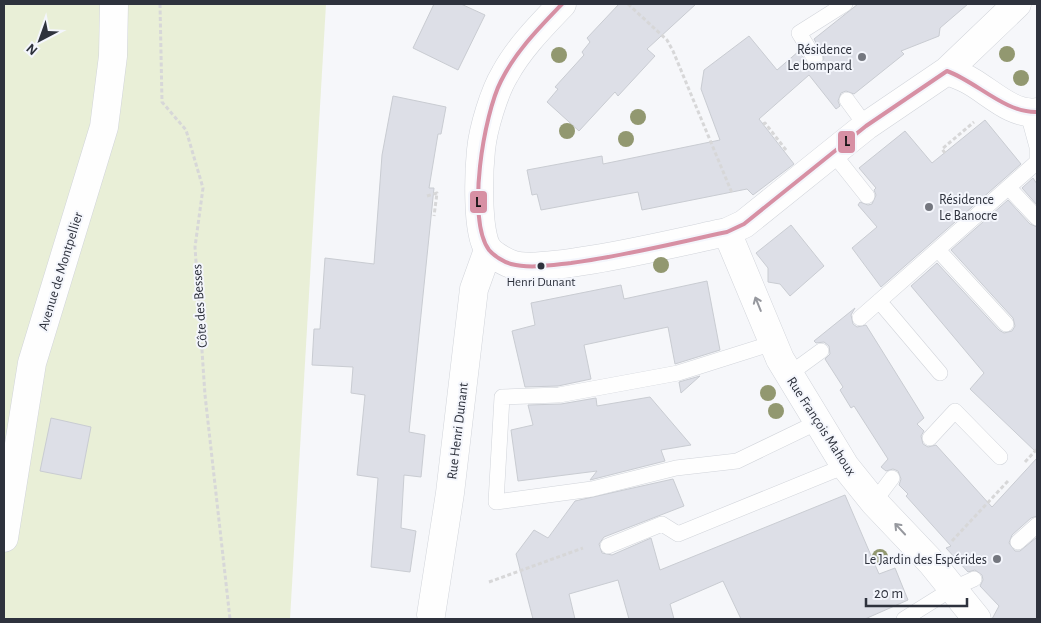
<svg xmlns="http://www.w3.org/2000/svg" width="1041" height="623" font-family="'Alegreya Sans',sans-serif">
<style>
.green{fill:#e9efd7}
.building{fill:#dddfe7;stroke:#c9ccd2}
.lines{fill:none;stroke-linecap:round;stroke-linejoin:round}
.lane-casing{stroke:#d1d4da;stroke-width:16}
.street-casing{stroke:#d1d4da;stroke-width:29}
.secondary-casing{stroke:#d1d4da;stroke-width:29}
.path{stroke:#d7d7d8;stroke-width:3;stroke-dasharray:4 2.5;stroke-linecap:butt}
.lane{stroke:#fefefe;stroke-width:15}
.street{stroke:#fefefe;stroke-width:28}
.secondary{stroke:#fefefe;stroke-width:28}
.bus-1-casing{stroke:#f4f6fc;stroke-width:8}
.bus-1{stroke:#d790a4;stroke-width:4}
.tree{fill:#929870}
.oneway{stroke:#96989e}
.poi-dot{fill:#74777f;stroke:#f4f6fc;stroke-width:2}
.bus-dot{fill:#2e323d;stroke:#f4f6fc;stroke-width:2}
.labels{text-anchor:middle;stroke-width:4;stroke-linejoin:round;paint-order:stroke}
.bus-label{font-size:13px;fill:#2e323d;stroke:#f4f6fc}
.poi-label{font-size:14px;fill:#2e323d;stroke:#f4f6fc;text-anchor:end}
.street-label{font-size:14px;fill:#2e323d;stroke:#f4f6fc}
.line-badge{stroke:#f4f6fc;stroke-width:2}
.pale-badge-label{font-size:14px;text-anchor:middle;font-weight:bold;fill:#111}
</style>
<rect width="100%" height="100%" fill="#f6f7fa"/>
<path class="green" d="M4,4H326L290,619H4Z"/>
<path class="building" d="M434,4H461L485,15L458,70L413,48Z
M619,4H696L647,49L655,56L618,96L615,92L579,131L547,102L558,89L555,87L584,55L582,52L590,42L587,38Z
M858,4H968L940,28L939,36L901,51L904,54L854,94L846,91L841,93L838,101L840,106L836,109L809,75L759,119L794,164L753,195L747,189L642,210L638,192L541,210L537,194L532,195L527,170L602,156L603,164L720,140L701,89L704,70L749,36L777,70L799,51L810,67H819L824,58L814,39Z
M393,96L446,107L441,134H438L429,188H434L409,432L425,435L421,477L404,475L401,528L416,531L410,572L371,567L378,478L357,475L365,395L351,393L353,367L312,365L314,329H320L325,258L374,264L382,155Z
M985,120L1021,164L881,287L852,248L877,227L858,205L860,202L868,205L872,204L876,195L874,190L876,188L859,168L905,131L932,163Z
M1033,178L1037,184V205L1022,188Z
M1008,200L1030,224L1037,227V453L970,389L984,373L911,286L937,263L999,330L1004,333L1012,331L1015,326L1013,318L951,250Z
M791,225L824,266L790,296L780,284L768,282V268L756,253Z
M707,281L720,350L675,364L668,327L584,345L591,379L558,386L525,387L512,331L535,325L531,303L621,285L624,299Z
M855,308L851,315L853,324L857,327L866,325L924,418L917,424L924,431L921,436L923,444L928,447L936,445L992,507L1037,458V516L1031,518L1012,535L1009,543L1015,551H1020L1037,537V619H992L999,606L980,586L983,580L982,575L975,570L968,572L946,548L951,546L906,496L908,494L899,485L901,479L898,471L893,469L886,471L881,467L888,459L854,406L851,408L840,390L843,387L825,359L830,354L829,346L824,342L816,343L814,341Z
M700,376L681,393L679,382Z
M650,397L691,445L661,450L665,461L590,480L597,471L518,481L511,430L533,425L528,405L561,404L596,398L597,406Z
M51,418L91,427L81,479L40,471Z
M673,479L684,506L604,537L599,544L602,553L612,555L651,538L660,570L845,495L879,574L895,568L908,600L865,619H741L723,581L670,604L674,619H629L618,580L569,594L575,619H533L516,554L534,530L548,538L575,501Z"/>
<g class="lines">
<g class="lane-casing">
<path id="lane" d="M815,59L799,33L845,4
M847,100L866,126
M832,152L867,196
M1009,188L1037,218
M938,250L1006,324
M879,301L940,373
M860,318L1037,162V147L1028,114
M773,343L678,373L559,395L502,397L496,502L592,489L676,468L737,461L818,422
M788,375L821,351
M930,438L955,411L1000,457
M874,502L892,478
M1018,542L1037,525
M608,546L662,524L678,534L845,466
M904,619L952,589L974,579"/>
</g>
<g class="street-casing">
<path id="street" d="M562,4C542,25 519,48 505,74C494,92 483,129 481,150C479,169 476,236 489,250C493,255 505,262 511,264C542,276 687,240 727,232L744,224L866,126L947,71L1017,4
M947,71C955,74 964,77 972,82C991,93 1014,116 1037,112
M727,232L780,359L845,466L874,502L931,562L977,619
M431,615L450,493L474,289L488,250"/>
</g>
<g class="secondary-casing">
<path id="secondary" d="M4,538L32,363L104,127L113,56L114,4"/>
</g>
<path class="path" d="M160,4L162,102L186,130L203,188L195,247L205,395L230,619
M628,4L667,40L673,51L732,193
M763,124L765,123L786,150
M945,153L942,149L974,122
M427,196L437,193L434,216
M1025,462L1037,449
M952,541L1008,481
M489,582L583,548"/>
<use href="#lane" class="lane"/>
<use href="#street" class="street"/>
<use href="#secondary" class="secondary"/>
<g class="bus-1-casing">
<path id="bus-1" d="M562,4C539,28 516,51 501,81C484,114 466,219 489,250C494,256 504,262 511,264C530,269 552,265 571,263C624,256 675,243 727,232L744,224L866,126L947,71C977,82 1005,113 1037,112"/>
</g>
<use href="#bus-1" class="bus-1"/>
</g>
<g class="tree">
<circle cx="1007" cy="54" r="8"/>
<circle cx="559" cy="55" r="8"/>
<circle cx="1021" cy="78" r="8"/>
<circle cx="638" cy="117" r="8"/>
<circle cx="567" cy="131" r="8"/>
<circle cx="626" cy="139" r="8"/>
<circle cx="661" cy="265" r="8"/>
<circle cx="768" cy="393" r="8"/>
<circle cx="776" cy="411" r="8"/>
<circle cx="880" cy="557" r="8"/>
</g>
<defs><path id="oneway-shaft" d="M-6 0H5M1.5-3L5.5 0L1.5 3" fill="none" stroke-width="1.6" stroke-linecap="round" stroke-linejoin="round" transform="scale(1.25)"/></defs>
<g class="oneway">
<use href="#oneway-shaft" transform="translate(758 304) rotate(-112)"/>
<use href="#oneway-shaft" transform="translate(900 529) rotate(-133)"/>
</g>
<g class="poi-dot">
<circle cx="862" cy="57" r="5"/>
<circle cx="929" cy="207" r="5"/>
<circle cx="997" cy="559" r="5"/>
</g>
<circle class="bus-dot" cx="541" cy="266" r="4.5"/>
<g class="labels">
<g class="bus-label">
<text x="541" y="286">Henri Dunant</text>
</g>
<g class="poi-label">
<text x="852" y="54">Résidence<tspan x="852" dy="16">Le bompard</tspan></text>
<text x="939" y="204" text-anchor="start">Résidence<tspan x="939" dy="16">Le Banocre</tspan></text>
<text x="987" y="564">Le Jardin des Espérides</text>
</g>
<g class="street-label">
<text transform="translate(60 271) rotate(-73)" y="5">Avenue de Montpellier</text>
<text transform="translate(199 306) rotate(-94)" y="5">Côte des Besses</text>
<text transform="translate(822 426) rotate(57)" y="5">Rue François Mahoux</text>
<text transform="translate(457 431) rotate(-83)" y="5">Rue Henri Dunant</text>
</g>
</g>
<g class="line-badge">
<rect x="837" y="130" width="19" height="24" rx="5" fill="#d790a4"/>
<rect x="469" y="190" width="19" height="24" rx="5" fill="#d790a4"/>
</g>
<g class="pale-badge-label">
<text x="847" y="146">L</text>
<text x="478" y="207">L</text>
</g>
<rect width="1041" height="623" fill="none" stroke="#2e323d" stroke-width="10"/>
<g transform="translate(40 40) rotate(221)" stroke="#f4f6fc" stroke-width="4" paint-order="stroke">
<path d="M0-4L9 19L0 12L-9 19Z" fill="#2e323d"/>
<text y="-8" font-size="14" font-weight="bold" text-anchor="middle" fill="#2e323d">N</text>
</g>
<path d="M866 598v8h101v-8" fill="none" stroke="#2e323d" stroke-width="2.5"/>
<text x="874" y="598" font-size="15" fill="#2e323d" stroke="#f4f6fc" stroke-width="4" paint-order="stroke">20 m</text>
</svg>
